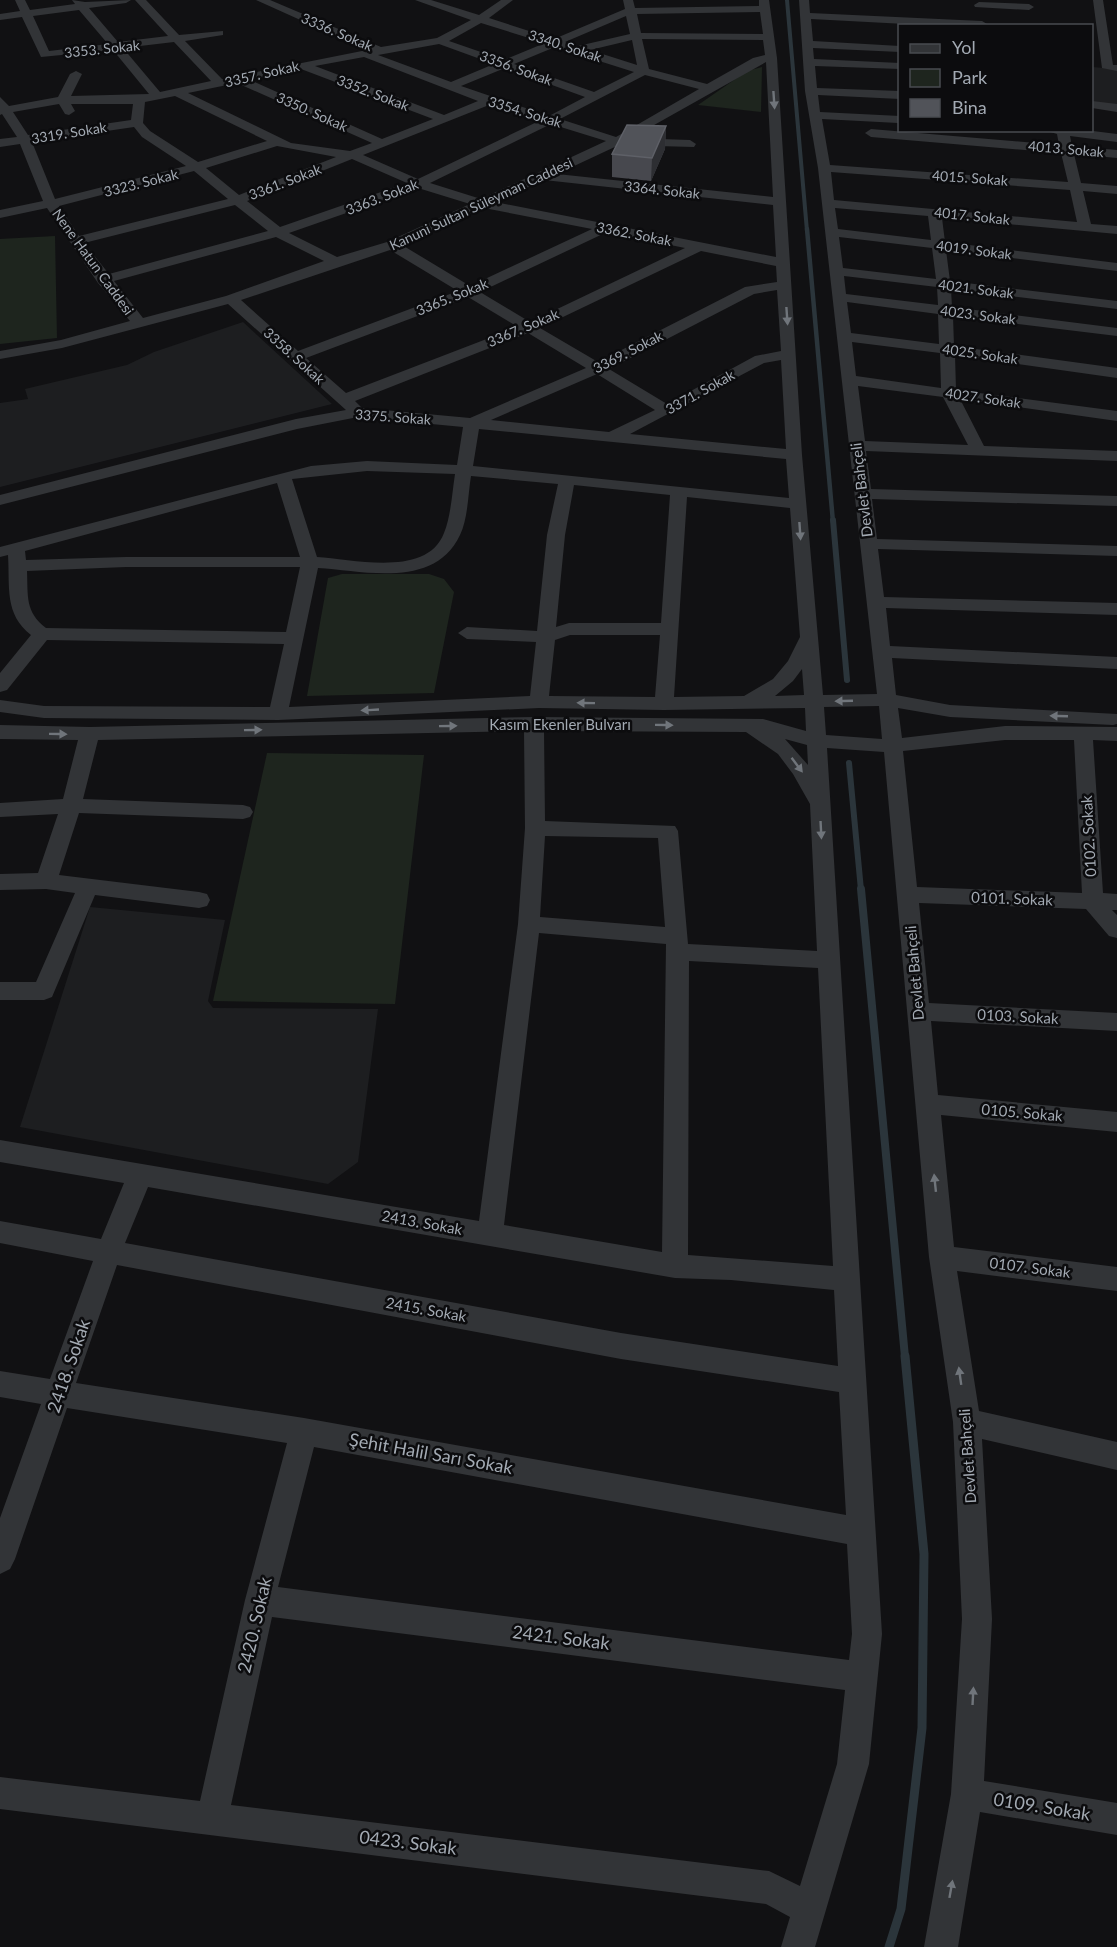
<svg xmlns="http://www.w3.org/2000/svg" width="1117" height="1947" font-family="Lato,sans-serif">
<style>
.built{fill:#1d1e20}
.green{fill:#1e251e}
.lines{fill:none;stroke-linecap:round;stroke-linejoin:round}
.stream-far4{stroke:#2b353b;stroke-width:4}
.stream-far3{stroke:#2b353b;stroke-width:4.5}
.stream-far2{stroke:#2b353b;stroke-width:6}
.stream-far1{stroke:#2b353b;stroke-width:8}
.stream{stroke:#2b353b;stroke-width:9}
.minor{fill:#323437;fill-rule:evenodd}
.wall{fill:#47484e}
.shaded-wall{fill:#2d2e32}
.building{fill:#515359;stroke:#5e6067;stroke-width:1.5}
.oneway{fill:#70757b}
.labels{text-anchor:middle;stroke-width:5;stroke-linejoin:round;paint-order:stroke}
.far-street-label{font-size:14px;fill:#a3aab3;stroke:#0c0c0e}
.street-label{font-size:15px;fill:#a3aab3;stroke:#0c0c0e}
.near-street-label{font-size:18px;fill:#a3aab3;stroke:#0c0c0e}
</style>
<rect width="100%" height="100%" fill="#111113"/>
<path class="built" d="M1092,67L1117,69V105L1092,102Z
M243,322L332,404L0,487V403L28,399L25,389L127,365L154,352Z
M90,907L225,920L208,1001L213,1008L378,1009L358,1162L328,1184L20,1127Z"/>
<path class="green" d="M762,67L761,112L698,105L747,71Z
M55,236L57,338L0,344V239Z
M342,574H429L444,579L454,592L434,693L307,696L328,578Z
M267,753L424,755L395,1004L213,1001Z"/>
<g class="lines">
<path class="stream-far4" d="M787,0L807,231"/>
<path class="stream-far3" d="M807,229L833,522"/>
<path class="stream-far2" d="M833,520L847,680
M849,763L861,890"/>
<path class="stream-far1" d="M861,889L905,1357"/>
<path class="stream" d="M889,1947L901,1909L922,1728L924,1554L905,1356"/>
<path class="minor" d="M15,0H25L30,10L75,4L72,0L85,2L131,0L126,3L89,8L118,42L168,36L135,0H146L179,35L223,31V35L185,41L222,79L367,50L256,0H270L381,47L437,38L471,20L415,0H431L479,15L501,0H513L489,18L554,39L625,9L623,0H633L635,8L759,6V0H769L777,58L802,455L823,695L877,694L818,168L805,91L799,0H809L810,13L982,21L987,24L943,26L811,19L813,41L900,46V52L813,48L814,59L900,63V69L815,66L817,88L900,91V99L818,95L820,112L900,116L898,123L822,119L830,165L1068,182L1061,153L871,137L865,133L871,129L1059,145L1057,134L1044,130H1085L1117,134V142L1070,136L1072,146L1117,150V158L1074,154L1081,183L1117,186V194L1083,191L1091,224L1117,226V234L942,218L945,242L1117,263V271L946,250L950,281L1117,301V309L951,289L952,307L1117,328V336L953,316L954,346L1117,368V378L955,355L956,390L1117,411V421L960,399L984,446L1117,451V461L866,451L871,489L1117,496V506L872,499L877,539L1117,546V556L878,549L884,597L1117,603V615L886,608L890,646L1117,657V669L892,658L896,695L950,705L1117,714V724L1113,725L950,717L898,708L902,738L1005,726L1117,727V741L1093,740L1103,893L1117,894V910H1112L1117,915V938L1109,936L1086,909L919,903L929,1003L1117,1013V1031L931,1021L938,1095L1117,1112V1132L941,1115L954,1247L1117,1267V1291L957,1271L979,1411L1117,1442V1470L982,1439L992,1619L984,1781L1117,1803V1835L980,1812L958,1947H924L951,1794L962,1619L953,1422L929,1257L884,752L827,748L882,1634L869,1764L815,1947H781L790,1917L766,1904L0,1809V1777L200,1801L245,1600L287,1443L67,1408L15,1559L10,1569L0,1574V1518L41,1404L0,1397V1371L50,1379L93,1261L0,1243V1221L101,1239L124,1183L0,1162V1140L479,1221L518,924L525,828L524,731L98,740L83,799L243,805L250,807L253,812L250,817L243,819L79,813L59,875L199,892L207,894L210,900L207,906L199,908L95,895L52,997L44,1000H0V982H36L75,893L46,889L0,890V874L38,873L58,814L0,817V803L63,799L78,740L0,739V725L90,727L534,717L763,719L806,731L805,708L664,710L539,708L278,720L44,718L0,712V700L44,706L270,707L284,644L47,640L7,690L0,692V673L31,635C4,614 10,587 8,555L0,557V547L311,466L367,461L457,465L463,427L358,417L297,429L0,505V495L296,419L346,410L228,304L62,348L0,359V351L61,340L130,321L98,283L47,208L0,218V210L43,201L20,144L0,147V139L17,137L2,114L0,115V97L9,106L58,97L70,74L76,71L82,74L71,96L149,94L113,50L41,57L22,17L0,20V14L20,11ZM79,10L108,44L49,51L33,16ZM760,12L763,34L641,33L637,14ZM626,16L630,34L578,46L565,42ZM481,23L545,43L504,60L449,41ZM642,39L763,40L765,55L753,58L707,84L649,69ZM632,40L637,65L590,50ZM174,42L211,81L160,92L123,48ZM439,44L494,64L451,82L378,55ZM555,47L634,72L594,92L514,64ZM364,57L478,101L444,115L315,66ZM766,62L773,197L557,174L619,145L694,147L696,144L690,140L631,138ZM505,68L585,97L549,116L461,86ZM301,69L433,119L382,139L250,80ZM645,75L699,89L616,137L560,119ZM237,83L372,143L350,151L291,143L188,93ZM175,96L267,141L198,162L150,131L143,123L145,102ZM59,104L65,114L69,115L75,111L71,104H133L131,120L28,135L13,112ZM489,105L539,121L418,179L363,155ZM551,124L606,141L481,199L430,183ZM134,127L142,137L186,166L55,199L32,142ZM277,146L336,157L239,195L206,168ZM352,159L407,183L280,227L247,201ZM194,171L228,199L79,236L59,206ZM831,172L1070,190L1077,222L834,200ZM544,180L773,205L776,257L495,202ZM418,188L470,204L387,242L337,257L289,233ZM235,205L268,231L109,274L84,243ZM483,208H484L592,229L470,286L402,245ZM835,208L928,216L931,240L838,229ZM607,232L685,248L530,322L480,292ZM276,237L324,261L226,296L143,318L114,281ZM839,237L932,248L936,279L843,268ZM390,250L458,291L298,351L241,300ZM701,251L776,266L777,282L745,287L598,362L540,328ZM844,276L937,287L938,305L846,294ZM777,290L781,351L755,356L667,404L609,369L754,294ZM468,297L518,327L346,393L306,358ZM847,302L938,314L939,344L851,333ZM528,333L586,368L470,418L362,408L355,401ZM852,342L940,353L941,388L856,376ZM781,360L786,449L630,434L764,363ZM597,374L655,410L609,432L491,420ZM858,386L943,397L968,445L865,441ZM479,429L786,459L789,498L473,466ZM367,471L455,474C452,493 451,516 444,533C427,578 353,559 317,557L292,479ZM471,476L558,484L547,535L537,631L467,627L458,633L467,639L536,642L530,696L289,707L318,568C365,571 435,589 460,535C468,519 468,494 471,476ZM277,483L300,557H126L26,560L25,551ZM574,485L670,495L661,623H569L556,627L565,535ZM687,497L790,508L800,637L788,661L773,679L744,696L674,697ZM126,567H300L286,632L46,628C25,612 28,596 27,571ZM570,635H660L655,697L549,696L555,640ZM802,669L804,695L775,696L793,681ZM879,706L882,739L826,735L824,707ZM544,731L746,732L778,754L793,774L810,804L817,951L688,944L678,831L675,826L545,821ZM785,739L807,745L808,765ZM1005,740H1074L1082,893L917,887L903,751ZM545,836L658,838L665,927L540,917ZM539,933L666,944L662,1252L504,1225ZM689,961L818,968L833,1266L688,1255ZM148,1187L675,1278L731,1280L834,1290L838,1366L621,1333L125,1243ZM117,1265L621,1359L839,1392L846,1515L304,1418L76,1383ZM314,1447L847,1544L852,1634L849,1660L278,1587ZM272,1617L845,1690L837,1764L800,1886L769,1871L231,1805Z
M1093,0H1103L1113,65H1117V71L1102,68Z
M979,2L1029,4L1034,7L1029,10L975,7L974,5Z
M1092,101L1117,104V112L1092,108Z"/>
</g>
<path class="wall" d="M666,126L665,149L651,181L612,177V154Z"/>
<path class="shaded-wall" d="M666,126L665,149L651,181L652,158Z"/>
<path class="building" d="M627,125L666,126L652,158L612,154Z"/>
<defs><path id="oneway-solid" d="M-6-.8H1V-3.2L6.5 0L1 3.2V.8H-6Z" transform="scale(1.5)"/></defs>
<g class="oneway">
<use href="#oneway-solid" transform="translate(774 100) rotate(86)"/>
<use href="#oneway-solid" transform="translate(787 316) rotate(86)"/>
<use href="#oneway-solid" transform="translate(800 531) rotate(86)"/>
<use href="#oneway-solid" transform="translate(844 701) rotate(178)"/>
<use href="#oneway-solid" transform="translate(586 703) rotate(-179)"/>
<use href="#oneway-solid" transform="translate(370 710) rotate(177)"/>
<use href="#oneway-solid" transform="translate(1059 716) rotate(-178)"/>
<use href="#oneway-solid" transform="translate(664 725) rotate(1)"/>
<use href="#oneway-solid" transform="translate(448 726) rotate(-1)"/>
<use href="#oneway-solid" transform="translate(253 730) rotate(-1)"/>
<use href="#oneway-solid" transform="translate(58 734) rotate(1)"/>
<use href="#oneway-solid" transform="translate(797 765) rotate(53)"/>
<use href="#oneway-solid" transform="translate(821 830) rotate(87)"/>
<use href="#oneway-solid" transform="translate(935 1183) rotate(-96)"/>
<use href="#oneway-solid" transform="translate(960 1376) rotate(-98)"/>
<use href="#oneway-solid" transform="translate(973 1696) rotate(-87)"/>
<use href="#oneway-solid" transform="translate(951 1889) rotate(-80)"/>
</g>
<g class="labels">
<g class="far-street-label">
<text transform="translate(337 32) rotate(23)" y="5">3336. Sokak</text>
<text transform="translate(565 46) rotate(18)" y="5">3340. Sokak</text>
<text transform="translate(102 49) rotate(-6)" y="5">3353. Sokak</text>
<text transform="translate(516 68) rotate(20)" y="5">3356. Sokak</text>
<text transform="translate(262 74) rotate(-13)" y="5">3357. Sokak</text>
<text transform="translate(373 93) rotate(21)" y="5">3352. Sokak</text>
<text transform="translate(312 112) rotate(24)" y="5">3350. Sokak</text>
<text transform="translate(525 112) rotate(17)" y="5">3354. Sokak</text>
<text transform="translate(69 133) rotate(-9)" y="5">3319. Sokak</text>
<text transform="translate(1066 149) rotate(5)" y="5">4013. Sokak</text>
<text transform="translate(970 178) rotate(4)" y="5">4015. Sokak</text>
<text transform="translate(285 182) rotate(-21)" y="5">3361. Sokak</text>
<text transform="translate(141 183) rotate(-14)" y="5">3323. Sokak</text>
<text transform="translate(662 190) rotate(6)" y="5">3364. Sokak</text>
<text transform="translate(382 197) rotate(-21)" y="5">3363. Sokak</text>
<text transform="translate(481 204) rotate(-25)" y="5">Kanuni Sultan Süleyman Caddesi</text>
<text transform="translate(972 216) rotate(6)" y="5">4017. Sokak</text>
<text transform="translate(634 234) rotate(11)" y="5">3362. Sokak</text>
<text transform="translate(974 250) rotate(7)" y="5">4019. Sokak</text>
<text transform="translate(93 262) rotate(54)" y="5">Nene Hatun Caddesi</text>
<text transform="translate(976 289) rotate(7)" y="5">4021. Sokak</text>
<text transform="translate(452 297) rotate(-22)" y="5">3365. Sokak</text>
<text transform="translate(978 315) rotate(7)" y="5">4023. Sokak</text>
<text transform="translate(523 328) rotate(-23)" y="5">3367. Sokak</text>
<text transform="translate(628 352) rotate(-27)" y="5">3369. Sokak</text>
<text transform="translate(980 354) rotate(8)" y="5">4025. Sokak</text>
<text transform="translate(294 356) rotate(42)" y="5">3358. Sokak</text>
<text transform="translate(700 392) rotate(-29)" y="5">3371. Sokak</text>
<text transform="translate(983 398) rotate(8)" y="5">4027. Sokak</text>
<text transform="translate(393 417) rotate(4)" y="5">3375. Sokak</text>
</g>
<g class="street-label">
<text transform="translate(862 490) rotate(-97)" y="5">Devlet Bahçeli</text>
<text x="560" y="730">Kasım Ekenler Bulvarı</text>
<text transform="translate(1089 836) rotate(-93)" y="5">0102. Sokak</text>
<text transform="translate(1012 899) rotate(2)" y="5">0101. Sokak</text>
<text transform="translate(915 973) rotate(-95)" y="5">Devlet Bahçeli</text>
<text transform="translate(1018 1017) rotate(3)" y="5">0103. Sokak</text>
<text transform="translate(1022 1113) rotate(5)" y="5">0105. Sokak</text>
<text transform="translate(422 1223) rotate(10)" y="5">2413. Sokak</text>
<text transform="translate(1030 1268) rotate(7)" y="5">0107. Sokak</text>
<text transform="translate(426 1310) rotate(10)" y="5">2415. Sokak</text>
<text transform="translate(968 1456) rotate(-94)" y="5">Devlet Bahçeli</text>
</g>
<g class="near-street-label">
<text transform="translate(69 1366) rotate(-71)" y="6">2418. Sokak</text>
<text transform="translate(431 1454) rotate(10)" y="6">Şehit Halil Sarı Sokak</text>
<text transform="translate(255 1625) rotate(-77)" y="6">2420. Sokak</text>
<text transform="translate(561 1638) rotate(7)" y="6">2421. Sokak</text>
<text transform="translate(1042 1807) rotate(9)" y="6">0109. Sokak</text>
<text transform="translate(408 1843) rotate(7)" y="6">0423. Sokak</text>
</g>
</g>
<rect x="898" y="24" width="195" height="108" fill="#0c0c0e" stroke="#484b50" stroke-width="1.5"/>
<rect x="910" y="44" width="30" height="9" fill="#323437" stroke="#484b50" stroke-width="1.5"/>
<text x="952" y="54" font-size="18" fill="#a3aab3">Yol</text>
<rect x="910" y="69" width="30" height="18" fill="#1e251e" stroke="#484b50" stroke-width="1.5"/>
<text x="952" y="84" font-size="18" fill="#a3aab3">Park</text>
<rect x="910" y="99" width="30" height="18" fill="#515359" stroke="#484b50" stroke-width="1.5"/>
<text x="952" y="114" font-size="18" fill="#a3aab3">Bina</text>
</svg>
